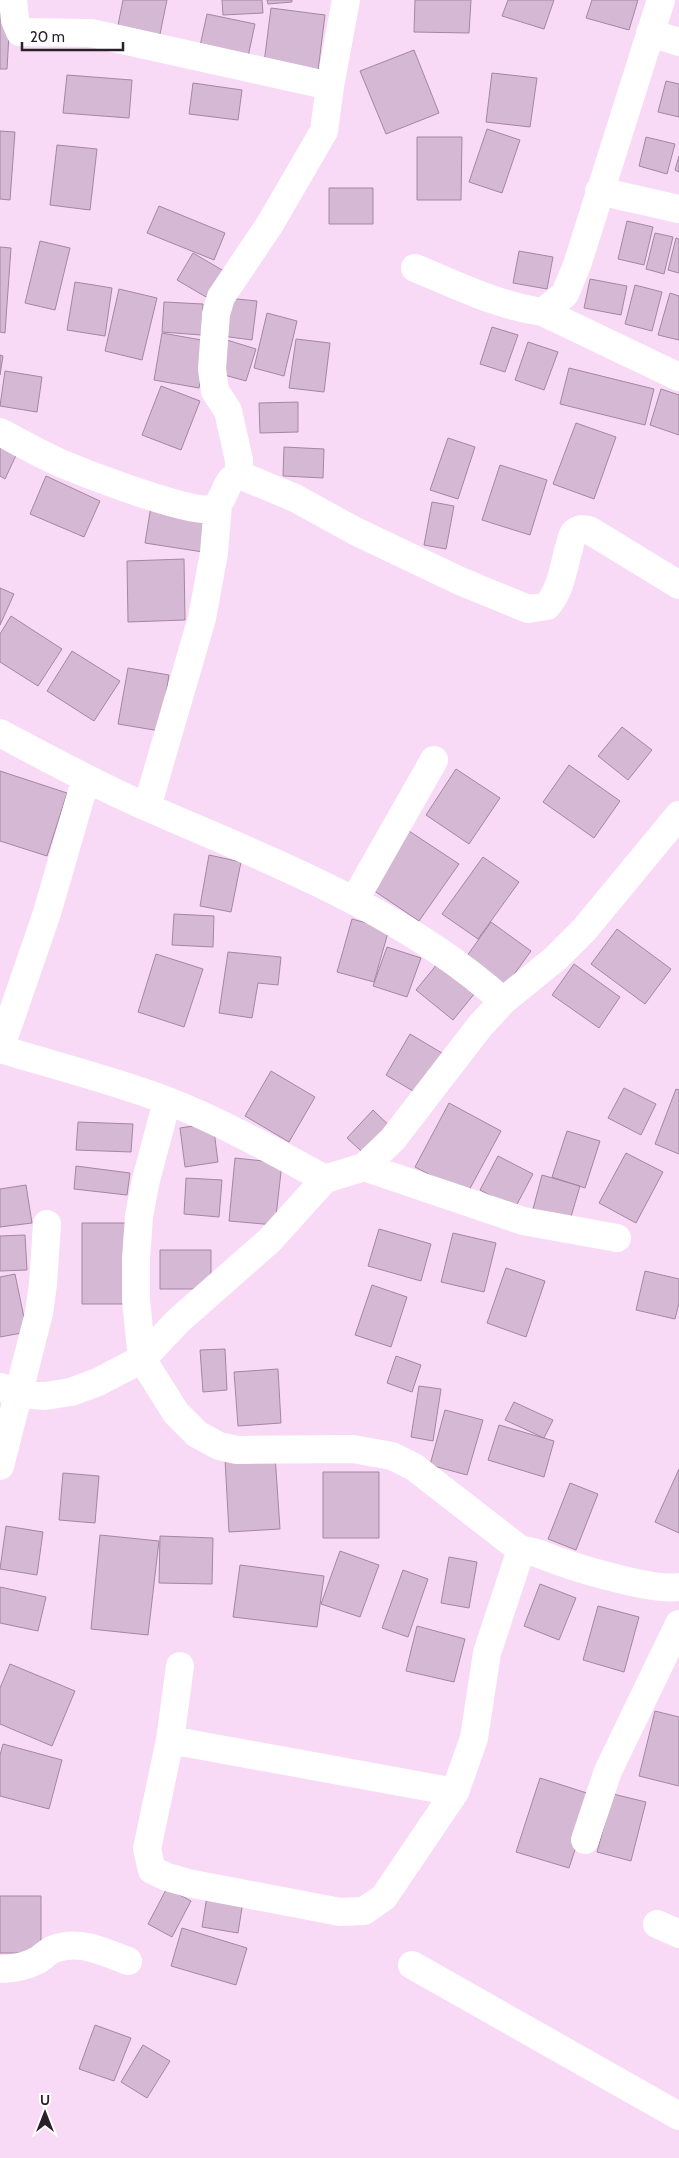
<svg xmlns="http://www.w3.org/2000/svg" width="679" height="2158" font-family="Cabin,sans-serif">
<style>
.building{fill:#d5b8d3;stroke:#a387a1}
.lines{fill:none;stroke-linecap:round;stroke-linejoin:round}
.minor{stroke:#fff;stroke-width:28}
</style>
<rect width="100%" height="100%" fill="#f9daf6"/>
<path class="building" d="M0,0H11L7,69H0Z
M123,0H167L159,39L117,30Z
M222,0H262L263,13L223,15Z
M267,0H292V2L268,4Z
M415,0H471L469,33L414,32Z
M508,0H554L544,29L502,16Z
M592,0H638L629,30L586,18Z
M271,8L325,15L318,71L264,63Z
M207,14L255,24L246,66L198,55Z
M414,50L439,113L386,134L360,71Z
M492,73L537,78L530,127L486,122Z
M67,75L132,80L129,118L63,113Z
M666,81L679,84V117L658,112Z
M193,83L242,90L238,120L189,114Z
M487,129L520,140L502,193L469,182Z
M0,131L15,132L10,200L0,199Z
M417,137H462L461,200H417Z
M646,137L675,144L667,174L639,166Z
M57,145L97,149L90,210L50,205Z
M679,156V172L675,170Z
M329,188H373V224H329Z
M159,206L225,233L214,260L147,233Z
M627,221L653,227L644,265L618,259Z
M655,233L673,237L664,274L646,269Z
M676,238L679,239V273L668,270Z
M40,241L70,248L55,310L25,303Z
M0,247L11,248L5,333L0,332Z
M519,251L553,257L547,289L513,283Z
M193,253L229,274L213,301L177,280Z
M590,279L627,286L621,315L584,308Z
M75,282L112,288L105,336L67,330Z
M635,285L662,292L652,331L625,324Z
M119,289L157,298L142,360L105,351Z
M670,293L679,296V340L658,335Z
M227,298L257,301L252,340L222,336Z
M164,302L203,304L201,335L162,332Z
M267,313L297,321L284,376L254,368Z
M492,327L518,335L505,372L480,364Z
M162,333L207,341L199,388L154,380Z
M296,339L330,343L324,392L289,388Z
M227,340L256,349L246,381L217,373Z
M528,342L558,352L544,390L515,380Z
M0,355L3,356L0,375Z
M569,368L654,389L645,425L560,404Z
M5,371L42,377L37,412L0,406Z
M161,386L200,401L181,450L142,435Z
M661,389L679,395V435L650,425Z
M298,402V432L260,433L259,403Z
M576,423L616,437L594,499L553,484Z
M448,438L475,447L458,499L430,490Z
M0,440L19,449L5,479L0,476Z
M284,447L324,449L323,478L283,476Z
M500,465L547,480L530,535L482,520Z
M46,476L100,501L84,537L30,514Z
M432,502L454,506L446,549L424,545Z
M151,506L209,515L203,552L145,543Z
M184,559L185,620L128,622L127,561Z
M0,588L14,594L0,625Z
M11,616L62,649L38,686L0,662V634Z
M72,651L120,681L94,721L47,691Z
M128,668L169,675L160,731L118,724Z
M622,727L652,750L628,780L598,756Z
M569,765L620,801L594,838L543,802Z
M456,769L500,798L469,844L426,815Z
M0,771L67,793L47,856L0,841Z
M406,829L459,864L419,921L367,886Z
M209,855L241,862L231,912L200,906Z
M483,857L519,882L478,939L442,914Z
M174,914L214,916L213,947L172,945Z
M352,919L389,929L374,982L337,972Z
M491,922L531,951L502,991L462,963Z
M617,929L671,969L645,1004L591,964Z
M387,947L421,958L407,997L373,986Z
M228,952L281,957L278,985L258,983L252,1018L219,1013Z
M156,954L203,969L184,1027L138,1012Z
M438,963L475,993L453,1020L416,990Z
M574,964L620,997L599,1028L552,995Z
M410,1034L442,1053L418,1094L386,1075Z
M271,1071L315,1097L289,1142L245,1116Z
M624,1088L656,1104L641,1135L608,1118Z
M676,1089L679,1090V1154L655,1144Z
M449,1103L501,1131L467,1194L415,1167Z
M373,1110L396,1132L371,1160L347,1138Z
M78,1122L133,1124L131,1152L76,1150Z
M213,1123L218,1162L185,1167L180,1128Z
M567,1131L600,1141L585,1188L552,1177Z
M626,1153L663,1172L636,1223L599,1203Z
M498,1156L533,1174L515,1208L480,1190Z
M235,1158L282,1163L275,1225L229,1221Z
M76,1166L130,1173L127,1195L74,1189Z
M542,1175L580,1186L570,1220L533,1209Z
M186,1178L222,1180L219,1217L184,1214Z
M26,1185L32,1223L0,1227V1189Z
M82,1223H125V1304H82Z
M379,1229L431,1244L421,1281L368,1266Z
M453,1233L496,1243L484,1292L441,1282Z
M25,1235L27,1270L0,1271V1236Z
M160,1250H211V1289H160Z
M506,1268L545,1281L526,1337L487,1323Z
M645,1271L679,1279V1303L675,1319L636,1310Z
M15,1274L27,1332L0,1337V1277Z
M372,1285L407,1297L391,1347L355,1335Z
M225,1349L227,1390L203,1392L200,1350Z
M396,1356L421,1365L412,1392L387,1383Z
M278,1369L281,1423L238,1426L234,1372Z
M419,1386L441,1389L433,1441L411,1437Z
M514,1402L553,1420L544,1438L505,1420Z
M445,1410L483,1420L467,1475L430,1465Z
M499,1425L554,1441L544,1477L488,1460Z
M275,1455L280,1529L229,1532L225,1459Z
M679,1469V1533L655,1522Z
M323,1472H379V1538H323Z
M63,1473L99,1476L95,1523L59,1520Z
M570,1483L598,1494L576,1550L548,1539Z
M6,1526L43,1532L37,1575L0,1569Z
M100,1535L159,1541L148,1635L91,1629Z
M160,1536L213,1538L212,1584L159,1583Z
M340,1551L379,1565L360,1617L321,1604Z
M449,1557L477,1562L469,1608L441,1603Z
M240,1565L324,1576L317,1627L233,1617Z
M403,1570L428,1579L408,1637L382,1628Z
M540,1584L576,1598L559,1640L524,1626Z
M0,1587L46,1597L38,1631L0,1623Z
M598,1606L639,1617L624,1672L583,1660Z
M417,1626L465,1639L454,1682L406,1671Z
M10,1664L75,1691L52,1746L0,1724V1688Z
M655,1711L679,1717V1786L639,1776Z
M3,1744L62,1760L49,1809L0,1796V1755Z
M540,1778L593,1795L569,1868L516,1852Z
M613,1794L646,1802L631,1861L597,1852Z
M167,1888L191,1901L172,1937L148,1924Z
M208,1890L244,1895L238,1933L202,1927Z
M0,1896H41V1953H0Z
M182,1928L247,1948L236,1985L171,1966Z
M95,2025L131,2038L114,2081L79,2069Z
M143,2045L170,2061L147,2098L121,2082Z"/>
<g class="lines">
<path class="minor" d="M13,0L15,20L20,32L91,33L330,86
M650,33L679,42
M599,191L679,209
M415,268C457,285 498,306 543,312L565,294L577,265L661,0
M543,312L679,377
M0,432C21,443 43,456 65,465C87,474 193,515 211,509C223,505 224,487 232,479L239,476L247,478L295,498L355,531L460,581L528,609L547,606C560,591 563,571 568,551C570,546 571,537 574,533C579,528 584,529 589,530L679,585
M239,476V460L228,411L215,391L212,369L216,314L221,297L270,224L324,131L330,86L346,0
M0,733C49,759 98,786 149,808C272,862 402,910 503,1001
M147,807L202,618L214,553L218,504
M354,901L434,760
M0,1049C56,1066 113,1080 168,1101C222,1122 273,1151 325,1179
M0,1049L47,913L86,778
M167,1101L146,1180L139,1216L136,1259V1300L142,1359L176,1413L197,1434L219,1446L237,1450L353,1449L392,1456L414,1467L521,1550C536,1551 544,1556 558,1561C583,1570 654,1591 679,1587
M364,1167L523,1221L617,1238
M0,1387L19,1394L45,1396L71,1392L98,1382L142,1359L178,1321L270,1240L325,1179L364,1167L393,1139L480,1026L503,1001L556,958L584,930L679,815
M0,1466L39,1313L43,1284L47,1224
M180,1666L170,1740L147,1849L152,1870L167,1877L188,1883L340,1912L364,1911L384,1897L455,1792L474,1738L487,1653L521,1550
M170,1740L455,1792
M585,1840L608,1771L679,1624
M657,1924L679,1934
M412,1965L679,2116
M0,1969C12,1969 27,1966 38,1960C43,1957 48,1951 54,1949C79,1939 104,1952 128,1961"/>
</g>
<g transform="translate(45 2113)" stroke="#ffffff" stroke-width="4" paint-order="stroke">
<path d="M0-4L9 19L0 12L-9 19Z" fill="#2a202a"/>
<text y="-8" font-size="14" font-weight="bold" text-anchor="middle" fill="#2a202a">U</text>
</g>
<path d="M22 42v8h101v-8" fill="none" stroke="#2a202a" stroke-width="2.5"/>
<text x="30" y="42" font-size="15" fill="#2a202a" stroke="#ffffff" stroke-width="4" paint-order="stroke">20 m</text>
</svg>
